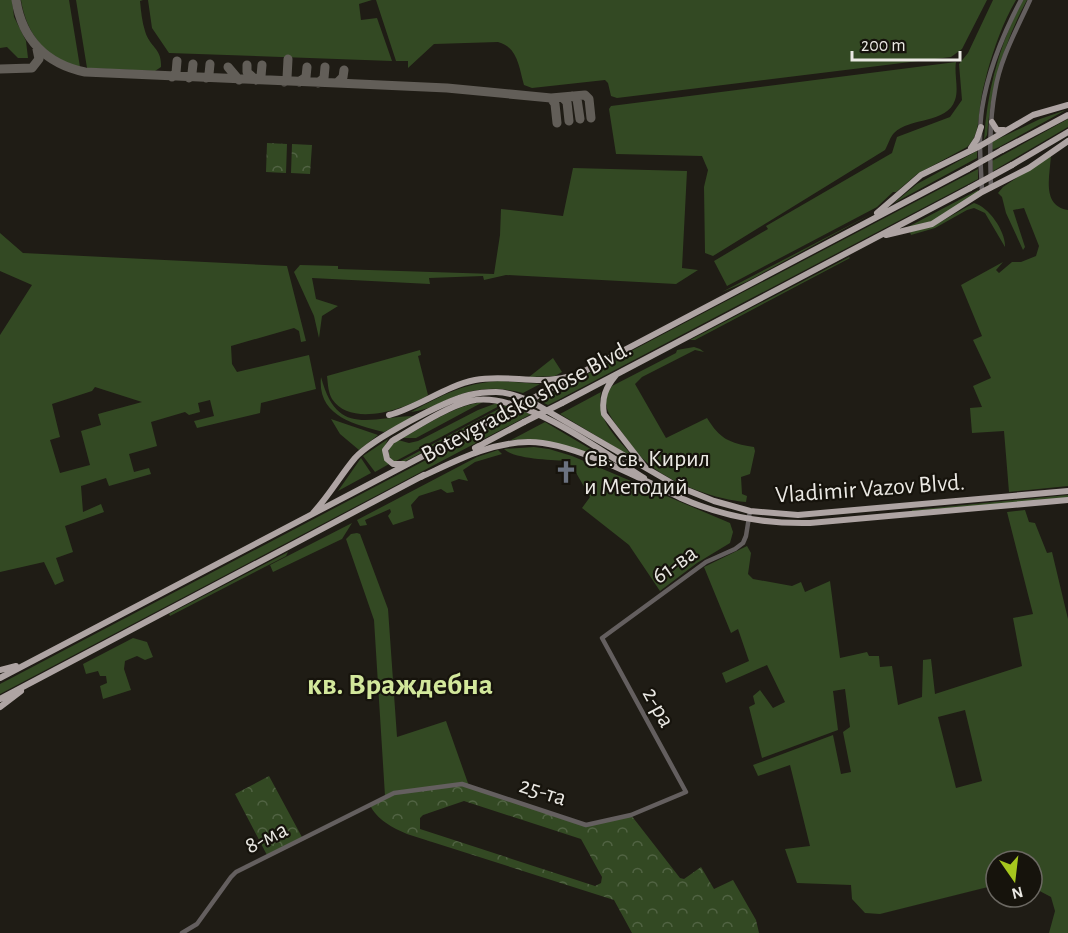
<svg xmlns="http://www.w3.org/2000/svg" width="1068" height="933" font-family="'Alegreya Sans',sans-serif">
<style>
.grass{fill:#334923;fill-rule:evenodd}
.park{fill:url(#park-crowns);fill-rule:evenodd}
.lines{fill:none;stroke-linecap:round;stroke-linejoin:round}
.taxiway{stroke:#625e58;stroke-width:9}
.minor{stroke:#645f5f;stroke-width:4.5}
.major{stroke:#aea4a3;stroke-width:6}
.major-bridge{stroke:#aea4a3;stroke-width:6}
.labels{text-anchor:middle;stroke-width:4.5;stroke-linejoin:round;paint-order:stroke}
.street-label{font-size:24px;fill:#eae8e3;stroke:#16130c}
.poi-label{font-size:24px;fill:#eae8e3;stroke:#16130c;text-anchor:start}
.district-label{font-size:30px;font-weight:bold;fill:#d2e79b;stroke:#16130c}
</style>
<defs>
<pattern id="park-crowns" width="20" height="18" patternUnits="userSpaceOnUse" patternTransform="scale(1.5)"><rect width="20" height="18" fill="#334923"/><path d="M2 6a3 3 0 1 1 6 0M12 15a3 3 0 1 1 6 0" fill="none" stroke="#516343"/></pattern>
</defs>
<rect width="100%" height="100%" fill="#1f1c15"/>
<path class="grass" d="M0,0H12L14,17L26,41L28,58H18L7,47L0,48Z
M21,0H69L80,67C46,61 26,32 21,0Z
M76,0H143L140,1C141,11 142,22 145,31C150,48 162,48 161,67L155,71L87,68Z
M148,0H372L359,4L361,20L377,18L392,61L169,53L152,28Z
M376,0H987L962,49L951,57L617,98L611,96L608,83L605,80L532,88L524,85C519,68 518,47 498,42L434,44L408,68V61H396Z
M993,0H1016C1003,22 994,48 987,73C985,82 982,91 981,100C978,117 980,135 967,147L917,174L896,192H893L877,207L727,286L714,261L768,229L766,226L892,153L897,137L950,117L962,100L959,64L968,53Z
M1023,0H1027C1004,42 991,88 987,135L984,140C987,91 999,44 1023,0Z
M956,62C954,74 959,89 955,100C947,124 910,117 894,133C890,137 888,145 885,150L713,256L705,253L704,187L708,170L702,156L616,154L609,109L611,106Z
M1066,110L999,147L992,150V142L1040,119Z
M1068,119V127L993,171L992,161Z
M977,151V158L894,203L917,184Z
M1051,155C1050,175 1041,206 1068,210V486L1009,492L1004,431L972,433L970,408L982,407L973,386L991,378L973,340L982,336L961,285L1003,262L996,270L999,273L1012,262H1021L1036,256L1039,246L1024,208L1013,210L1025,247L1023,250L1006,213L1002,197L998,193L1003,187Z
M573,168L687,171L682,268L698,270L676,284L506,275L484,280L483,276L429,278L430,284L312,278L316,299L338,306L322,316L319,338L314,316L294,272L300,265L338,266V269L494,274L500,235L501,209L563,216Z
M978,169V179L558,400L548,405L538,400Z
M978,190V193L932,221L904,229Z
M974,203C989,207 1006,232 1005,247L985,213L974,208L967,210L935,228L911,235L910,232L935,225Z
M875,212L746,282L722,292Z
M0,233L23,253L287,266L306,341L301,342L299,331L294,328L231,346L232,364L237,372L309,355L316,389L261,403L260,413L197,428L194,421L214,416L210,400L198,403L200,412L189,415L185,412L151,422L157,446L129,454L134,472L149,468L151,474L109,486L106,478L81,486L83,512L101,504L104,512L65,526L73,552L56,558L64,581L55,585L44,562L0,572V335L32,285L0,271ZM95,387L142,402L98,414L101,425L81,431L90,465L60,473L50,440L60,437L52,404L92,391Z
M849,257L850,258L695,340H690Z
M694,347L700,349L704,352L695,350L642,377L635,384L666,438L707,418C720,439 729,443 754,447L755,451L750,474L741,477L742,494L747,496L746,502C717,500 674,484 651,466C638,456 628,440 618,427C608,414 600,402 612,386L676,353L677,350Z
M420,350L421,355L418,356L428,395C405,409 351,428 332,399C328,392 328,384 327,376Z
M553,358L562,372L555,376L529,377Z
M321,377C337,437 368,417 415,416L384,432C354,424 317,416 321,377Z
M500,381L540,384L523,393C501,387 478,387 456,396C441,402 428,410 411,412C443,395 463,383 500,381Z
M601,392C595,421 619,439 635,459L560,414Z
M483,402L416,438H403C428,424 454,406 483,402Z
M497,403L503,404L394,462L389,456V447L398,440L409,443L418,441L478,410Z
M506,405L509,406L402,463H397Z
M521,410L531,414L0,694V684Z
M331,419L378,435L359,450L340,434Z
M545,422L624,469C587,453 553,436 511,440Z
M388,439L383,450L389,464L375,472L363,456Z
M534,447L549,449L572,456L730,523L733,532L730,543L697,563L660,591L629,545L582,508L590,497L575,471L567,465L568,461C553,460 513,459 504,449Z
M498,450L502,454L475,462L463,470L468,481L459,479L451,482L454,492L447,493L441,489L419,496L411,505L414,518L393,525L388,516L391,512L390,509L365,520L367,525L360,526L357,520L477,457Z
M361,458L371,473L338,491Z
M1068,495V498L912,511V510Z
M1025,510L1029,522L1035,523L1047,553L1052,552L1068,619V933H1049L1055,911L1051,897L1032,887V861H996V885L880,914L865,913L852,899L851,885L797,883L785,849L810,846L790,765L758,776L753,765L833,735L841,774L851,772L843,732L850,727L845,689L833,691L838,730L762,758L749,707L755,704L753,696L760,690L773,708L785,702L767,665L726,683L722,673L749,661L738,629L731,633L704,567L747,546L751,553L748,574L753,579L792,586L801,582L805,592L830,581L840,658L867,652L869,656H879L880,667L892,666L898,705L922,697L923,660L931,659L935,694L1022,666L1013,618L1033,614L1007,512ZM965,710L982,781L956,788L938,717Z
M352,523L342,539L273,572L270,565Z
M357,533L360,534L388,609L397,737L446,721L469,786L385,796L374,620L346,539L351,534Z
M288,552L286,556L170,616L169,614Z
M133,638L147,642L153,657L145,660L137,656L125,661L124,669L131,690L103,699L100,686L107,683L106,676H100L98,671L86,674L83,664Z"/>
<path class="park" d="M267,143L287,144L286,173L266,172Z
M292,144L312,145L310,174L291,173Z
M269,776L303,839L268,857L235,794Z
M455,783L586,825L631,815L680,878L684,879L701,867L714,889L733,880L756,920L759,933H632L614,900L407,834C393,828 376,819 370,805L385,796ZM464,801L581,839L602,877L601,883L595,886L420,829V818L423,815Z"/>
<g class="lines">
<path class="taxiway" d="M16,0C22,39 46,64 85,72L337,83L343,77L344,70
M247,65V72L256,80L261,76L262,65
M228,67L239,80L241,79
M0,69L32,68L39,59L37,49
M172,77L176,73L177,61
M189,78L192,73L193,64
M206,78L209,74L210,64
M284,82L287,78L288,59
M299,82L306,77L307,67
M318,83L324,78L325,67
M337,83L447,88L551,98L585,95L589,99L591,118
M572,96L577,99L580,119
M562,97L567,102L569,121
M551,98L555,104L557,123"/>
<path class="minor" d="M991,188C990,156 989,123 995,91C1000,59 1017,29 1030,0
M982,192C981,165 978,137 982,109C988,70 1003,34 1021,0
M182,933L197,924L231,877L236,872L394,793L462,784L586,825L631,815L686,792L602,638L706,562L735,549L743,543L746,536L750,511"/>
<path class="major" d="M992,122L997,130H1004
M971,148L977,139L981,127
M1002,150L1068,115
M1012,165L1068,132
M877,213L921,175L980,146L1033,115L1068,105
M886,235L932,224L982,192L1029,168L1068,141
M616,375C606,387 601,398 604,414L645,467
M543,393L968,169
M562,403L970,188
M389,415C419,407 445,386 475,380C506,374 537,385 567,377
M475,448L524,422
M404,464H393L387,459L385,450L392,441C413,429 446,407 470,401C519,389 603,452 644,478
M421,477C456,461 488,443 528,442C571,441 641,479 681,498C721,516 766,524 810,523L1068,500
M313,513C329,496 340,476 355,458C372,439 444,401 469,395C477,393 487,392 496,392C509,392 521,397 532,402L677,486L714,501L750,511L798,515L1068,491
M0,670L16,666
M0,678L505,413
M0,699L424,475
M0,707L21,691"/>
<path class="major-bridge" d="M968,169L1002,150
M970,188L1012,165
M505,413L543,393
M524,422L562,403"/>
</g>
<defs>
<g id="church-bare" transform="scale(1.8)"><path d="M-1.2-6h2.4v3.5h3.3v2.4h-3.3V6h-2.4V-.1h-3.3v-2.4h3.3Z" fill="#6b7280" stroke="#16130c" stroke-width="2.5" paint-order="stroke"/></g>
</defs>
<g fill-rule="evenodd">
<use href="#church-bare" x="566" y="472"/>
</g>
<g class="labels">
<g class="street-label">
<text transform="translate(526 401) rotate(-28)" y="8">Botevgradsko shose Blvd.</text>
<text transform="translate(870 488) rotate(-4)" y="8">Vladimir Vazov Blvd.</text>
<text transform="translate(674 564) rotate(-35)" y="8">61-ва</text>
<text transform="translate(659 707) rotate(61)" y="8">2-ра</text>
<text transform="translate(543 791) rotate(18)" y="8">25-та</text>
<text transform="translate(266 837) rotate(-26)" y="8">8-ма</text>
</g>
<g class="poi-label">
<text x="584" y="466">Св. св. Кирил<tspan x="584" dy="28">и Методий</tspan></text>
</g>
<g class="district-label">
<text x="400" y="694">кв. Враждебна</text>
</g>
</g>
<g transform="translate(1014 879) rotate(166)"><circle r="28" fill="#16130c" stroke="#6b6862" stroke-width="1.5"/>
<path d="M0-4.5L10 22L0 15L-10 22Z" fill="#a7c71e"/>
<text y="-9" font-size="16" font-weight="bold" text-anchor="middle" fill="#eae8e3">N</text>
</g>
<path d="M852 51v9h108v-9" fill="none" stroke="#eae8e3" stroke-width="3"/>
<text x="861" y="51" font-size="18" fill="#eae8e3" stroke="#16130c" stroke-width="4.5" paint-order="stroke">200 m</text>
</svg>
